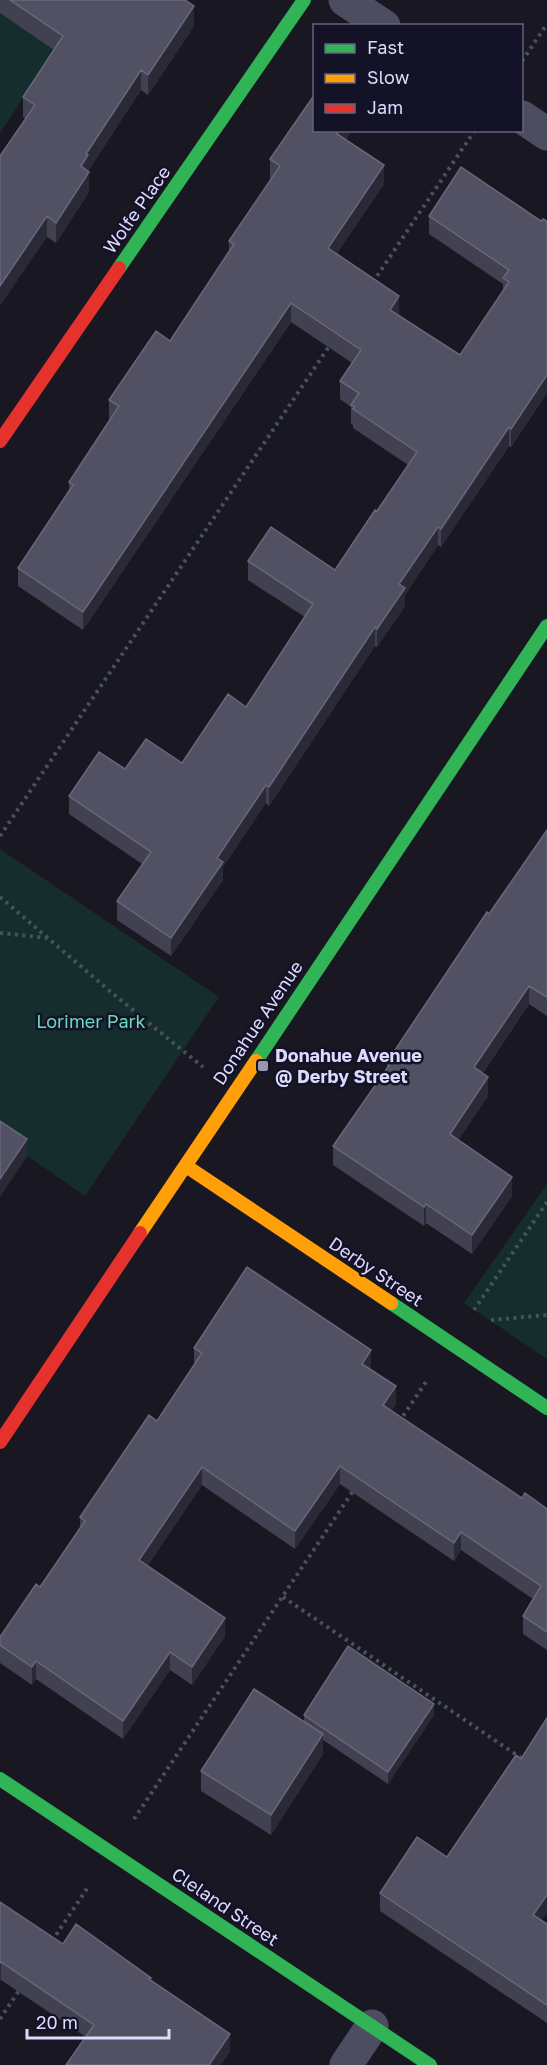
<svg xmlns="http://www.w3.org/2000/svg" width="547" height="2065" font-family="'Golos Text',sans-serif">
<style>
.green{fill:#152d2d}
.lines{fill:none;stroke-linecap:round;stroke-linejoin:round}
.path{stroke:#46535e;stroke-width:4;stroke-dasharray:3 4.5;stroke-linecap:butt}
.street{stroke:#4d4d62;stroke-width:33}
.fast{stroke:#30b455;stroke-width:14}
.slow{stroke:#ff9f0a;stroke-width:14}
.jam{stroke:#e5322d;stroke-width:14}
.wall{fill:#424151}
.shaded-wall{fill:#2a2936}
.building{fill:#525163;stroke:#68677c;stroke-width:1.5}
.poi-dot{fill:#9896b0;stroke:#141227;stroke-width:2}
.labels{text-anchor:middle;stroke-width:5;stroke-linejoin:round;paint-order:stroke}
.street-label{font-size:18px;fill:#dddbfd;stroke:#141227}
.park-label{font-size:18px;fill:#6ad9b8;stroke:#141227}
.poi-label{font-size:18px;font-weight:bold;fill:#dddbfd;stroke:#141227;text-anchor:start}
</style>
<rect width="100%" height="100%" fill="#181722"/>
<path class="green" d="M0,9L57,48L0,133Z
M0,849L219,997L85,1196L0,1137Z
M547,1184V1359L464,1303Z"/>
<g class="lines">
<path class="path" d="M522,61L547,24
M373,282L475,130
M0,836L330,345
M0,897L112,993L203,1067
M0,933L48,938
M474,1310L547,1202
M491,1320L547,1315
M399,1422L428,1379
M283,1597L524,1760
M134,1819L355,1488
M52,1941L88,1887
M0,2019L20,1989"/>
<path class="street" d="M345,0L384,26
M522,117L547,134
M346,2065L372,2026"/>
<path class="fast" d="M119,268L304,0
M256,1061L547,626
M391,1303L547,1408
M0,1779L430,2065"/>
<path class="slow" d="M186,1166L391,1303
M140,1233L256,1061"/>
<path class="jam" d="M0,441L119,268
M0,1442L140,1233"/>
</g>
<path class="wall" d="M0,0H185L194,26L148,95L141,90L88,171L89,192L56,243L47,237L25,118L23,117V97L54,50L0,13Z
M351,130L346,140L384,184L337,253L399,314V315L460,355L503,291V284L429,234V216L547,221V393L511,447L509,446L441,547L438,545L405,595V606L377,647L375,646L269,806L266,803L223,867V880L171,956L117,920V901L142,864L69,814V796L125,769L182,763L246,707L305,617L248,580V561L335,570L377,511L408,465L353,428V425L351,424V407L340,399V381L352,363L291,322L83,630L18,586V568L69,492V482L110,419L109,418V400L170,341L229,251V241L272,179L270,178V159Z
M547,830V1016L529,1004L483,1073L488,1096L458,1140L512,1196L472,1254L426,1223L424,1226L333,1165V1146L387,1068V1062Z
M194,1348L371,1368V1369L396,1404L391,1411L522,1498L547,1509V1650L523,1634V1616L533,1599L461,1550L454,1561L340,1484L295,1549L202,1485L148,1565L225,1636L192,1685L170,1670L123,1739L36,1679L32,1685L0,1663V1637L40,1587L80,1527V1517L157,1421L194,1365Z
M304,1715H434L388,1784L323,1740V1754L271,1835L201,1791V1771L304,1721Z
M521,1759L542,1921L547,1924V2023L380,1911V1893L447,1857Z
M0,1902L63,1944L151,1980L230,2052L86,2037L1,1980L0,1981Z"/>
<path class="shaded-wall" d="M194,6V26L148,95V75Z
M141,70V90L88,171L89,172V192L56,243V223L86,154Z
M339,130H351V132L337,152V134Z
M384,165V184L328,266V248Z
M47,216V237L0,306V286Z
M399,296V314L390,328V310Z
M291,303V322L83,630V612Z
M547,375V393L511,447V429Z
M509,427V446L441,547V529Z
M438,527V545L405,595V606L377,647V629L399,584Z
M375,627V646L269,806V787Z
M266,785V803L223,867V880L171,956V938L217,858Z
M529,986V1004L474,1086V1067Z
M488,1077V1096L450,1153V1134Z
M27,1139V1157L0,1197V1179Z
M512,1177V1196L472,1254V1235Z
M426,1204V1223L424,1226V1207Z
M371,1350V1368L362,1382V1364Z
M396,1386V1404L383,1423V1405Z
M340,1466V1484L295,1549V1531Z
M202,1467V1485L139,1578V1560Z
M461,1532V1550L454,1561V1543Z
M225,1618V1636L192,1685V1667Z
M170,1652V1670L123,1739V1721Z
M36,1661V1679L32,1685V1667Z
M434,1704V1715L388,1784V1772Z
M323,1734V1754L271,1835V1815Z
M547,1895V1913L533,1933V1915Z
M1,1962V1980L0,1981V1963Z
M230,2034V2052L221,2065H209Z"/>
<path class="building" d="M10,0H185L194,6L148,75L141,70L86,154L88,155L81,166L89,172L56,223L47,216L0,286V156L35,105L23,97L63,36Z
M315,94V130H339L337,134L384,165L328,248L399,296L390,310L460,355L509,282L503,278L509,270L429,216L461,167L541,221L543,219L547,221V375L511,429L509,427L441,529L438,527L399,584L405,588L377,629L375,627L269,787L266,785L217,858L223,862L171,938L117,901L151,852L69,796L99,752L125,769L146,739L182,763L228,694L246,707L313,604L248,561L271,527L335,570L375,510L377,511L417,452L353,409L355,407L351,405L359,393L340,381L361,350L291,303L83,612L18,568L73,485L69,482L119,406L109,400L156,331L170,341L234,244L229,241L280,166L270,159Z
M547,830V997L529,986L474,1067L488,1077L450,1134L512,1177L472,1235L426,1204L424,1207L333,1146L390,1064L387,1062L487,912L489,914Z
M0,1121L27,1139L0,1179Z
M247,1267L371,1350L362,1364L396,1386L383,1405L522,1498L525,1493L547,1509V1632L523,1616L541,1586L461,1532L454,1543L340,1466L295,1531L202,1467L139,1560L225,1618L192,1667L170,1652L123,1721L36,1661L32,1667L0,1645V1637L36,1584L40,1587L85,1521L80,1517L149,1415L157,1421L202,1353L194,1348Z
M348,1646L434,1704L388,1772L304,1715Z
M254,1689L323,1734L271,1815L201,1771Z
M547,1718V1895L533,1915L547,1924V2005L380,1893L417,1837L447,1857L516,1755L521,1759Z
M0,1902L63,1944L76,1924L151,1978L149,1979L230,2034L209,2065H66L94,2025L1,1962L0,1963Z"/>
<rect class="poi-dot" x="257" y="1060" width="12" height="12" rx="3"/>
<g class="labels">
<g class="street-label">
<text transform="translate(137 210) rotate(-55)" y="6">Wolfe Place</text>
<text transform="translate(258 1023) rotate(-56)" y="6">Donahue Avenue</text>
<text transform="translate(376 1272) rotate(34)" y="6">Derby Street</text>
<text transform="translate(225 1907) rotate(34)" y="6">Cleland Street</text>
</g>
<g class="park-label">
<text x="91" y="1028">Lorimer Park</text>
</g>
<g class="poi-label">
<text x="275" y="1062">Donahue Avenue<tspan x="275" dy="21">@ Derby Street</tspan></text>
</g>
</g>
<rect x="313" y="24" width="210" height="108" fill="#141227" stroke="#64627d" stroke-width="1.5"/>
<rect x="325" y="44" width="30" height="9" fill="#30b455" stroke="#64627d" stroke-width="1.5"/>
<text x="367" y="54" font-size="18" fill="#dddbfd">Fast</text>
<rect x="325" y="74" width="30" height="9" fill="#ff9f0a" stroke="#64627d" stroke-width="1.5"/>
<text x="367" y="84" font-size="18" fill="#dddbfd">Slow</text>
<rect x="325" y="104" width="30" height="9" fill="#e5322d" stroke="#64627d" stroke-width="1.5"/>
<text x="367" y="114" font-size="18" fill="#dddbfd">Jam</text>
<path d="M27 2029v9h142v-9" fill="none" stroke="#dddbfd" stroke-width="3"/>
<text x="36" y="2029" font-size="18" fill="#dddbfd" stroke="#141227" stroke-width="4.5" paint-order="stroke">20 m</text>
</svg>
